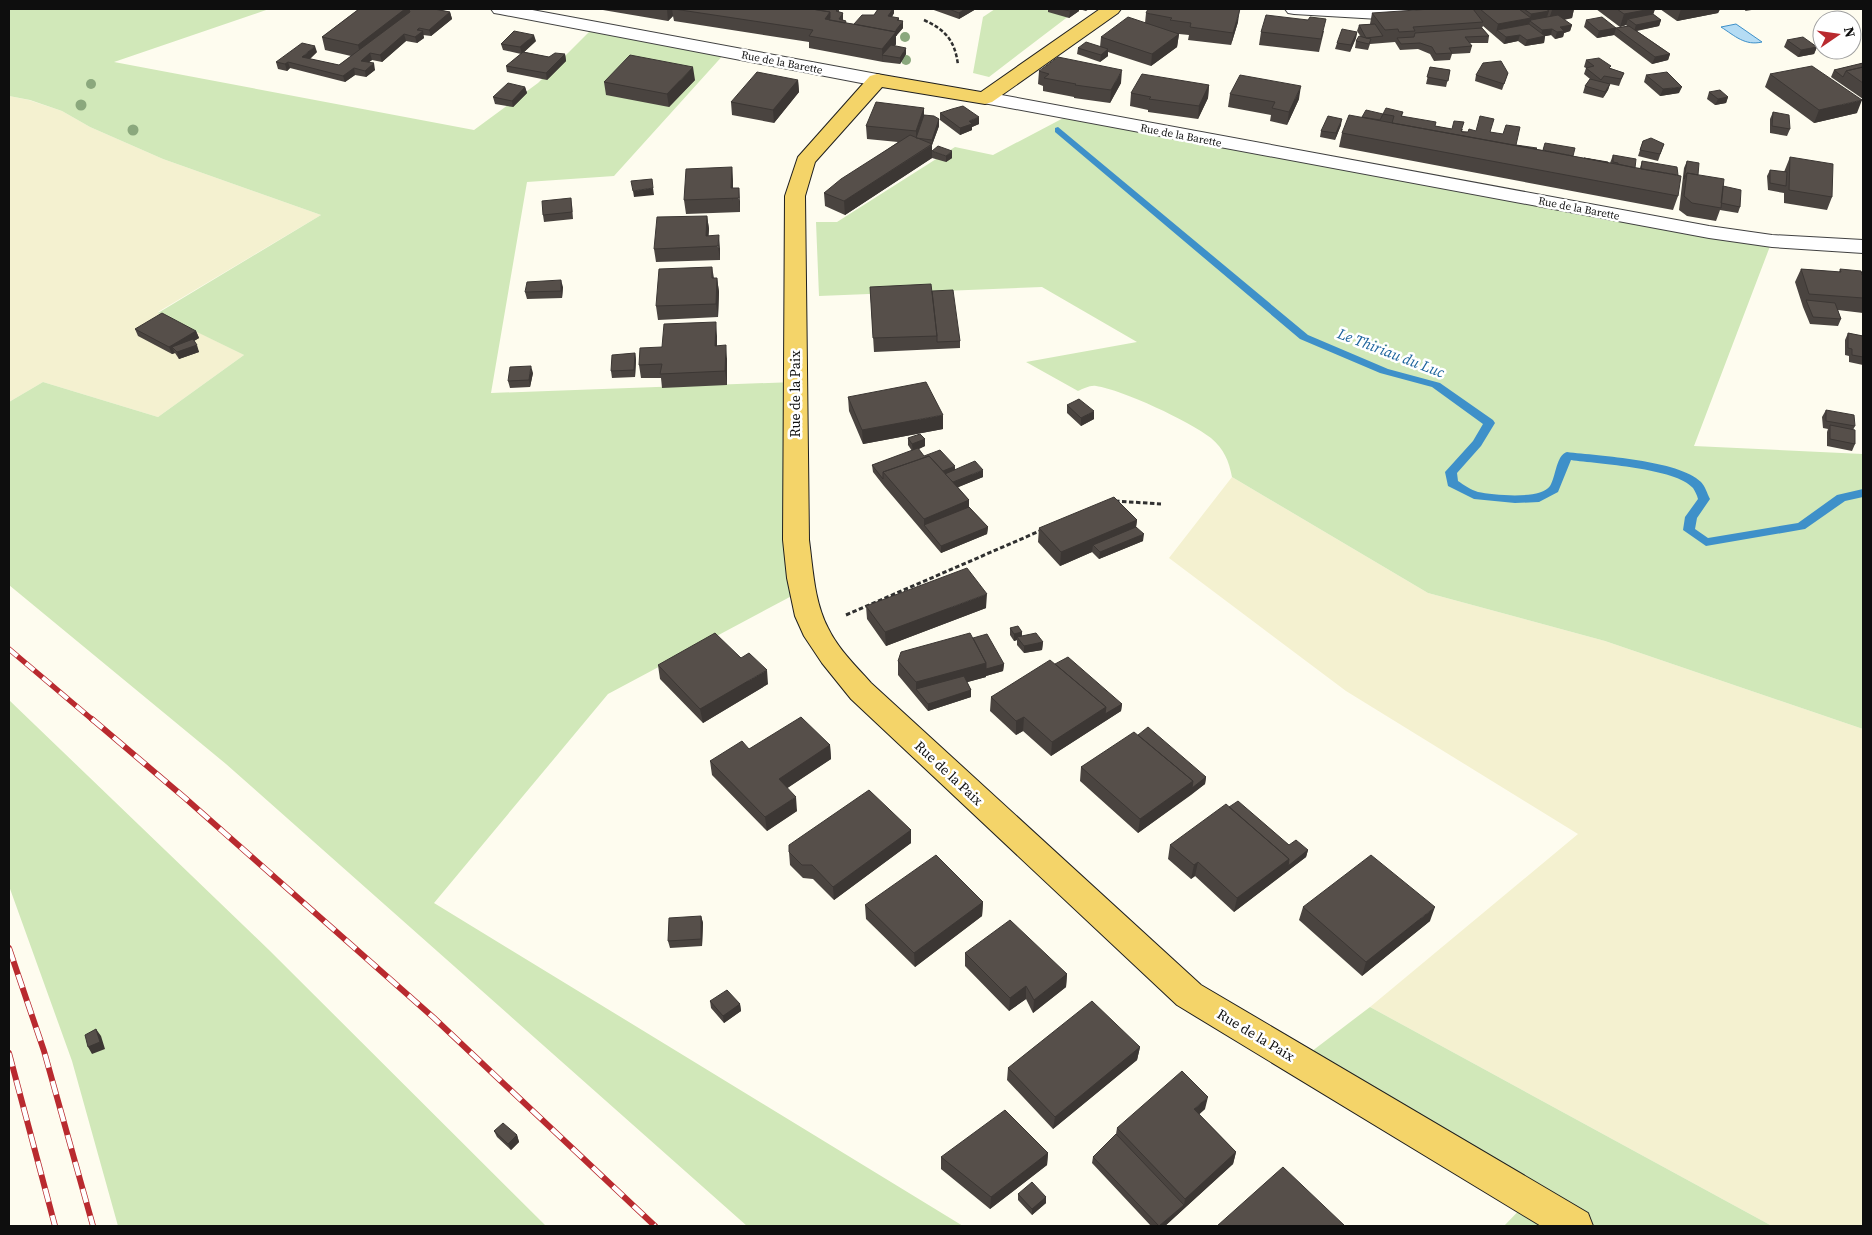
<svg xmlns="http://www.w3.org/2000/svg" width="1872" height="1235" font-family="'Source Serif 4',serif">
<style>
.farmland{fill:#f4f1d0}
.green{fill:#d1e8b9}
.water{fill:#b5dcf4;stroke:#3e90c9}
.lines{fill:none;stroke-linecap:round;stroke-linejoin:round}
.stream{fill:#3e90c9;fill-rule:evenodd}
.minor-casing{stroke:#414141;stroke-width:2}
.major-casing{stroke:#1f1f1f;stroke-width:2}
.path-far1{stroke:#303030;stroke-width:2.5;stroke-dasharray:4 2;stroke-linecap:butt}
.path{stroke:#303030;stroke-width:3;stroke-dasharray:4.5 2.5;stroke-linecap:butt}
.minor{fill:#fff;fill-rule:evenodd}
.major{fill:#f4d469;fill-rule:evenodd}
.rail-far1-casing{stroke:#b92a2f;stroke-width:5.5}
.rail-casing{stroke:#b92a2f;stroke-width:6}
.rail-far1{stroke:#fff;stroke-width:4;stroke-dasharray:11;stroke-linecap:butt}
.rail{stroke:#fff;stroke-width:4.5;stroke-dasharray:14;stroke-linecap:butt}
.tree{fill:#8ba87d}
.wall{fill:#4a4440}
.shaded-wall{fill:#3c3734}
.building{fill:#564f4a;stroke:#3c3734}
.labels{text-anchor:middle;stroke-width:5;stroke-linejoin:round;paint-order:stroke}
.far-street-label{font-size:11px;fill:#0e0e0e;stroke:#fff}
.street-label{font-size:14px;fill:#0e0e0e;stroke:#fff}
.water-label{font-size:15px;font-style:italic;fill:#1a629c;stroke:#fff}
</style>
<rect width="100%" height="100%" fill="#fefcef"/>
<path class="farmland" d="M9,96L29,100L62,111L90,127L163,159L321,215L158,312L244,355L158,417L43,382L9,402Z
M1232,477L1428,593L1605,641L1863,729V1226H1772L1370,1007L1578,834L1346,691L1169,558Z"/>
<path class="green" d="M9,9H269L114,62L474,130L538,83L594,27L726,52L614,176L527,182L491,393L795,382L803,590L608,694L434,903L963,1226H747L226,764L9,585V402L43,382L158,417L244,355L158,313L321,215L163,159L90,127L62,111L30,100L9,96Z
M995,9H1078L989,77L973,73L983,17Z
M1071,114L1772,241L1694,446L1863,454V729L1605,641L1428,593L1232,477C1229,461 1224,449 1211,438C1189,421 1123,390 1096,386C1090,385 1083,389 1078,391L1026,362L1137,342L1042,287L819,296L816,222H837L955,147L993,155Z
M9,700L269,950L546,1226H118L72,1061L9,886Z
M1370,1007L1772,1226H1504L1530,1199L1299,1061Z"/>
<path class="water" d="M1736,24L1762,42C1745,46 1735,36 1721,27Z"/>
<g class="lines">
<path class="stream" d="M1058,127L1308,335L1388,369L1440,383L1493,420L1495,423L1481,446L1457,473L1458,481C1464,485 1471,490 1478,492C1494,495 1540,500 1550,486C1556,477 1556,455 1567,452C1599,456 1679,460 1701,482C1705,486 1707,493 1710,499L1697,518L1695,529L1708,538L1798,523L1837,495L1863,489V497L1845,501L1805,529L1706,546L1683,530L1685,517L1698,499C1697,495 1695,491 1693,488C1676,468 1598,464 1571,460L1558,492L1539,502L1515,503L1474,499L1448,486L1445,472L1473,441L1483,424L1432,387L1380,373L1300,339L1055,132V128Z"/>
<g class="minor-casing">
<path id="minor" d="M491,9H527L877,74L884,76L887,80L884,84L877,86L500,14L494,13Z
M1285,9H1446L1443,13L1437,14L1379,19L1294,14L1288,13Z
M985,92L1709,226L1772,235L1863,240V253L1772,247L1709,238L978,102L975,98L978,94Z"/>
</g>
<g class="major-casing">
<path id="major" d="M1100,9H1121L1118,13L992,102L985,104L882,87L815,162L805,196L809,540C813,569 814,601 828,628C838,649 856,666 871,683L1201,985L1588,1213L1593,1226H1541L1177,1005L851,699L822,663L804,636L795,616L787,578L783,540L785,196L798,157L870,76L877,74L981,92Z"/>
</g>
<path class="path-far1" d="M924,20C946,30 955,41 958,65"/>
<path class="path" d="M1115,501L1161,504
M846,615L1042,530"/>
<use href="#minor" class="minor"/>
<use href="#major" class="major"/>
<g class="rail-far1-casing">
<path id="rail-far1" d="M9,649L94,721"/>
</g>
<g class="rail-casing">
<path id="rail" d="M92,719L185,798L434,1018L655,1226
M9,948L44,1051L93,1226
M9,1053L55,1226"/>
</g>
<use href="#rail-far1" class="rail-far1"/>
<use href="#rail" class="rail"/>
</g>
<g class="tree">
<circle cx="905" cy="37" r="5"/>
<circle cx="906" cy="60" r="5"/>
<circle cx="91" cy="84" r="5"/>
<circle cx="81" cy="105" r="5.5"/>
<circle cx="133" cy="130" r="5.5"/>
</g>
<path class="wall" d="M359,9H438H437L450,12L452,19L431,36L423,35L424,38L417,43L406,41L382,62L372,60L369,62L375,70L366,77L355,75L345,82L290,68L287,71L278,69L276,62L317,52L310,59L339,65L351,56L325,50L322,37Z
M597,9H839V12L843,13V20L847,23L854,24L874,15L878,9H894V13L892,17L899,18V21L903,28L896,36V44L895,46L906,54L900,64L883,62L809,48V42L674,21L673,16L668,21Z
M931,9H976L959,19Z
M1048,9H1089L1086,11L1079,9V11L1069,18L1048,12Z
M1475,9H1574L1572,18L1564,20L1572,25L1570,31L1564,33L1563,37L1555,39L1551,35L1545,36L1544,43L1525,46L1518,41L1504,44L1483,26L1482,28L1489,36L1488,43H1469L1472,46L1470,53L1452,54L1450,60L1434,61L1430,54L1418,49L1400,50L1395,42L1370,44L1368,50L1355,48L1356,41L1361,37L1357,31L1359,25L1370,24L1372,13L1474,10Z
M1596,9H1655L1653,14L1661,20L1659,26L1637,31L1670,54L1668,60L1652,64L1614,35L1597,38L1584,27L1586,20L1616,28L1627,26L1626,25L1620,27Z
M1660,9H1720L1718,13L1677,21Z
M1146,13L1238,22L1231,45L1188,40L1189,35L1179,34L1177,47L1151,66L1108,52V56L1100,62L1077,54L1078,48L1100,47L1101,37L1145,23Z
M1324,31L1319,52L1259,45L1261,32Z
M1357,32L1356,38L1350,52L1335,49L1337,43Z
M1787,40L1817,47L1814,54L1798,57L1784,47Z
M536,41L524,52L549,57L565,54L566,61L547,80L507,72L506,66L521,54L503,50L501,44Z
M1586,60L1624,73L1619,86L1610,84L1608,90L1603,98L1583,93L1585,86L1590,79L1584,74L1586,68L1584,67Z
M1863,63V99L1831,77L1834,70Z
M1430,67L1450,70L1446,87L1426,84Z
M1039,71L1121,83L1110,103L1074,98V97L1043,91V86L1038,84Z
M1508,73L1502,90L1475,81L1476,75Z
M1770,74L1857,113L1814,123L1765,87Z
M1646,75L1679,93L1660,96L1644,82Z
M695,80L669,107L606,95L604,82Z
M798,80L799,92L774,123L732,115L731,102Z
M1209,85L1208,98L1198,119L1148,112V110L1130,106L1131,93Z
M525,87L527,93L513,107L495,104L493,97Z
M1709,92L1728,97L1726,103L1715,105L1707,99Z
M1230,94L1299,99L1287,125L1270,121L1271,115L1228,107Z
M924,108V115L939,119V126L932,145V151L952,158L946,162L932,158L845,215L825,206L824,193L898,142L867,139L866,126Z
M1403,112L1402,116L1435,126L1452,129H1463L1462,131L1468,132L1476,131L1490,132L1516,145L1610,163L1613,155L1635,168H1640L1642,161L1678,196L1673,210L1339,147L1342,133L1362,117L1383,114Z
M1773,112L1790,129L1787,136L1770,133V119Z
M940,113L979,124L972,127V130L960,135L940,120Z
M1341,125L1335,140L1320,137L1321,131Z
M1643,141L1664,144L1658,161L1638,156Z
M1790,157L1832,197L1827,210L1784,203V192V193L1768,190L1767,176L1770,170L1784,172Z
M1687,161L1698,175L1723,186L1740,207L1738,213L1720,210L1716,221L1687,216L1679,210L1684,168Z
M732,167L733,188L740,201V212L686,214L684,200Z
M572,205L573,219L544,222L543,215Z
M707,216L709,229L708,236L720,249V260L656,262L654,249Z
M712,267L714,278H717L719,292L718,317L658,320L656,306Z
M1801,269L1839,272L1840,269L1863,277V313L1838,310L1841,319L1838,326L1810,324L1803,307L1795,282Z
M563,287L562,298L527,299L525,292Z
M870,287L932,291L960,341V348L874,352Z
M135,329L196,331L199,338L194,341L199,352L179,359L175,353L172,354L138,336Z
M1848,333L1863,336V365L1849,362V356L1845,355V340Z
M717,336V346L727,359V385L662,388L661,378H641L639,365L662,347Z
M635,353L636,360L635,377L612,378L611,371Z
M533,373L530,387L510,388L508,381Z
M848,397L943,429L863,444L849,411Z
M1067,405L1094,419L1081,426L1067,413Z
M1826,410L1855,426L1853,430L1855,444L1852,451L1827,446V432L1828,429L1823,428L1822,417Z
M908,438L925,439V446L918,449L924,456L955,470L983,477L958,487L969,500V507L988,527L987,534L941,553L884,486L873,472L872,465L912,451L908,445Z
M1137,520L1136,527L1143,541L1099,559L1092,552L1060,566L1038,542L1039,528Z
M866,606L986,608L886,646L867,619Z
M1010,628L1022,632V636L1043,642L1042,650L1024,653L1017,645V640L1014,641L1010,635Z
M973,638L1004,664L1003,671L986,676V677L967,682L971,690V697L928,711L898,675V661Z
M1055,664L1122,704L1121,711L1051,756L1023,731L1016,735L990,711L991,697Z
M658,665L768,684L703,723L660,679Z
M1138,735L1206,777L1205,784L1138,833L1080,781L1081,767Z
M830,745L831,759L787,788L797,811L767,831L712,775L710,761L749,749Z
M1229,807L1289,845L1308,850L1306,857L1234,912L1195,876L1191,879L1168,859L1170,845Z
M911,830V843L834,900L813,879L803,878L790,865L789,852Z
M983,902L982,916L915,967L866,919L865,905Z
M1303,907L1430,921L1362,976L1299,920Z
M701,916L703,923L702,946L670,948L668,941Z
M965,953L1067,974L1066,987L1033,1013L1026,999L1009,1011L965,966Z
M710,1001L740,1004L741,1011L724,1023L711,1008Z
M1140,1047L1137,1060L1053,1129L1007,1080L1008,1068Z
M1205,1109L1199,1114L1236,1152L1233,1164L1165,1226H1151L1092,1163L1093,1157L1116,1134L1117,1128Z
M494,1131L517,1135L519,1142L511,1150L497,1137Z
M1048,1153L1047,1165L990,1209L941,1169V1157Z
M1018,1194L1046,1197V1203L1032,1215L1018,1200Z"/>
<path class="shaded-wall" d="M405,9H409L412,18L361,58L358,45Z
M667,9H672L673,16L668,21Z
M893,9H894V13L888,23V16Z
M965,9H976L959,19V13Z
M1073,9H1079V11L1069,18L1070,11Z
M1240,9L1238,22L1231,45L1233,33Z
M1558,9H1574L1572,18L1548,22L1552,10Z
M1651,9H1655L1651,21L1628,19L1626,25L1620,27L1624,14Z
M1681,9H1720L1718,13L1677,21Z
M1746,9H1758L1745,11Z
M1549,11L1545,23L1530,21L1528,30H1497L1495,37L1498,24L1530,18L1531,14Z
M450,12L452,19L431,36L429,30Z
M830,12L831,24L825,19Z
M843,13V19L839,26V19Z
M1661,20L1659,26L1634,31L1636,25Z
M903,21V28L896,36V30Z
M1572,25L1570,31L1564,33L1563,37L1555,39L1557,32L1560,27Z
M419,28L420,33L423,31L424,38L417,43L415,37L417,30Z
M1616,28L1614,35L1597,38L1599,31Z
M1552,29L1551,35L1541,37L1542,30Z
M896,32V44L887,56L882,55L883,62L882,49Z
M1357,32L1356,38L1350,52L1351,45Z
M404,34L406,41L382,62L380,55Z
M1179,34L1177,47L1151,66L1152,54Z
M534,35L536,41L522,54L520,47Z
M1520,35L1518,41L1504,44L1506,37Z
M1545,36L1544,43L1525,46L1527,40Z
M315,46L317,52L304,64L302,57Z
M1817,47L1814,54L1798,57L1801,50Z
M906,48V54L900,64V58Z
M1108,49V56L1100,62L1101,55Z
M370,53L372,60L362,67L361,61Z
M565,54L566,61L547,80L546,73Z
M1670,54L1668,60L1652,64L1655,57Z
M288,62L290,68L287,71L285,64Z
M374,63L375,70L366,77L365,71Z
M693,67L695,80L669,107L667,94Z
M354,68L355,75L345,82L343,76Z
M1122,70L1121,83L1110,103L1111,90Z
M798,80L799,92L774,123L773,110Z
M1610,84L1608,90L1603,98L1605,92Z
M1209,85L1208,98L1198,119L1199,106Z
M1301,86L1299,99L1287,125L1289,112Z
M525,87L527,93L513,107L512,101Z
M1682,87L1679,93L1660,96L1663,89Z
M1728,97L1726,103L1715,105L1718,99Z
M1862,100L1857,113L1814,123L1819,110Z
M924,108V121L916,138V131Z
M979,117V124L972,127V130L960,135V128L969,121Z
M939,119V126L932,145V158L845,215L844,201L932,145V140Z
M1342,119L1341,125L1335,140L1336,133Z
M952,151V158L946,162V156Z
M732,167L733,181V201L731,188Z
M653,188L654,195L634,197L633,191Z
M739,188L740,201V212L739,198Z
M707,216L709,229L708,247L706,236Z
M719,235L720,249V260L718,246Z
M717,278L719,292L718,317L716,304Z
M561,280L563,287L562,298L561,291Z
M716,322L717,336V359L715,346Z
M196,331L199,338L176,351L172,347L175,353L172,354L169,347Z
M197,345L199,352L179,359L177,352Z
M726,345L727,359V385L725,371Z
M635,353L636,360L635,377L634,370Z
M531,366L533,373L530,387L529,380Z
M1094,411V419L1081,426V418Z
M943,415V429L863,444L862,430Z
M925,439V446L913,452L912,444Z
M955,466V474L943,478L938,473Z
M983,470V477L949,491V484Z
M969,500V514L924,525V519Z
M1137,520L1135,534L1093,545L1092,552L1060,566L1061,552Z
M988,527L987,534L941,553V546Z
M1144,534L1143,541L1099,559L1100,552Z
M987,594L986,608L886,646L885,632Z
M1022,632L1021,639L1017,637V640L1014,641V634Z
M1043,642L1042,650L1024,653V646Z
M986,663L1004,664L1003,671L986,676V677L921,695L916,689V696V682Z
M767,670L768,684L703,723L700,709Z
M971,690V697L928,711V704Z
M1122,704L1121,711L1051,756L1052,742L1106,707Z
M1024,717L1023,731L1016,735V721Z
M830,745L831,759L780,793L779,779Z
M1206,777L1205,784L1191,795L1192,788Z
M1193,781L1191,795L1138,833L1140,819Z
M796,797L797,811L767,831L765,817Z
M911,830V843L834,900L833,887Z
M1308,850L1306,857L1234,912L1237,898L1289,859Z
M1198,862L1195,876L1191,879L1194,865Z
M983,902L982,916L915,967L914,953Z
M1435,907L1430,921L1362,976L1366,962Z
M701,916L703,923L702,946L701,939Z
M1067,974L1066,987L1033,1013L1034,1000Z
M1026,986V999L1009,1011L1010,998Z
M740,1004L741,1011L724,1023L723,1016Z
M96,1029L101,1036L105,1049L92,1054L88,1047Z
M1140,1047L1137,1060L1053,1129L1055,1117Z
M1208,1097L1205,1109L1191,1122L1194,1109Z
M517,1135L519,1142L511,1150L508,1144Z
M1236,1152L1233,1164L1165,1226H1159L1184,1205L1185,1199Z
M1048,1153L1047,1165L990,1209L991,1197Z
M1046,1197V1203L1032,1215V1209Z"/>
<path class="building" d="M359,9H405L358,45L322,37Z
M409,9H434L450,12L429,30L419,28L417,30L423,31L415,37L404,34L380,55L370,53L361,61L374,63L365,71L354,68L343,76L288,62L285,64L276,62L302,43L315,46L302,57L339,65L410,12Z
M674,9H812L830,12L825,19L896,32L882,49L809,36L813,30Z
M812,9H838L836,11L843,13L839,19L846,21L845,23L829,20L830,18V12Z
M878,9H893L888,16L899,18L897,20L903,21L896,30V36V32L854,24L862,15H874Z
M949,9H965L959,13Z
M1060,9H1073L1070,11Z
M1148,9H1240L1233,33L1190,27L1191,23L1170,20L1172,18L1146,13Z
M1431,9H1473L1483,22L1413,27L1415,31L1399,32L1398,29L1385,30L1372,13Z
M1480,9H1519L1531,18L1498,24Z
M1524,9H1546L1549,11L1531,14Z
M1617,9H1651L1624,14Z
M1653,14L1661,20L1636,25L1628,19Z
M1266,15L1308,20L1310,17L1326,19L1321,39L1261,32Z
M1558,15L1572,25L1560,27L1564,31L1557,32L1552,29L1542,30L1530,21L1531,20Z
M1128,17L1179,34L1152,54L1101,37Z
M1602,17L1616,28L1599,31L1586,20Z
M1375,24L1383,36L1366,38L1371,39L1369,44L1356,41L1359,36L1366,38L1359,25Z
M1529,24L1545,36L1527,40L1520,35L1506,37L1497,30Z
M1629,26L1670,54L1655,57L1616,28Z
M1482,28L1489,36L1465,37L1472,46L1449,48L1452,53L1436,54L1432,47L1420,43L1401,44L1397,38L1414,37L1415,33Z
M1342,29L1357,32L1351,45L1337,43Z
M514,31L534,35L520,47L501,44Z
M1803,37L1817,47L1801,50L1787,40Z
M1086,42L1108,49L1101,55L1078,48Z
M891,45L906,48L900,58L882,55Z
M523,52L549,57L555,53L565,54L546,73L506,66Z
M630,55L693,67L667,94L604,82Z
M1058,57L1122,70L1111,90L1075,85L1076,84L1044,78L1049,74L1039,71Z
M1599,58L1611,66L1609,68L1624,73L1621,79L1604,76L1601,80L1586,68L1594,66L1586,60Z
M1501,61L1508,73L1504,84L1476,75L1483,63Z
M1863,63V67L1846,71L1843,77L1834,70Z
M1812,66L1862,100L1819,110L1770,74Z
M1430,67L1450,70L1448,81L1427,77Z
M1863,67V83L1846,71Z
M757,72L798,80L773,110L731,102Z
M1667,72L1682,87L1663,89L1646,75Z
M1142,74L1209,85L1199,106L1149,99L1151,97L1131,93Z
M1240,75L1301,86L1289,112L1272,108L1275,102L1230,94Z
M1590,79L1610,84L1605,92L1585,86Z
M508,83L525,87L512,101L493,97Z
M1720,90L1728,97L1718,99L1709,92Z
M876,102L924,108L916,131L866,126Z
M963,106L979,117L969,121L972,124L960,128L940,113L952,109Z
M1386,108L1403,112L1401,116L1436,122L1435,126L1452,129L1454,121L1464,122L1461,131L1462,132H1468L1469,129L1476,131L1480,116L1494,119L1490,132L1503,134L1506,125L1520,127L1516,145L1537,148L1536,149L1392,123L1394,116L1383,114Z
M1366,110L1383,114L1380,120L1362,117Z
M1773,112L1789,115L1790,129L1772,126Z
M924,115L934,116L939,119L932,140L916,138Z
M1349,115L1681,176L1678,196L1342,133Z
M1328,116L1342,119L1336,133L1321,131Z
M910,135L932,144L844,201L824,193L841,179Z
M1651,138L1664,144L1660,154L1640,150L1643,141Z
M1545,143L1575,148L1573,156L1543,150Z
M938,146L952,151L946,156L932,151Z
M1613,155L1636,159L1635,168L1618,164V163L1613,162Z
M1790,157L1833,164L1832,197L1789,190Z
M1584,158L1608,162V163Z
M1642,161L1677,167L1678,175L1641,169Z
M1687,161L1699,163L1698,175L1687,173L1684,179Z
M732,167L731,188H739V198L684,200L686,169Z
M1770,170L1787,172L1786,186L1770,183Z
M1687,173L1724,179L1721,208L1692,203L1684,196Z
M652,179L653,188L633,191L631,181Z
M1723,186L1741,190L1740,207L1721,203Z
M571,198L572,212L543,215L542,201Z
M707,216L706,236L719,235L718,246L654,249L657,217Z
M712,267V278H717L716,304L656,306L659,269Z
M1801,269L1841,272L1840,269L1861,271L1863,277V298L1809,294Z
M561,280V291L525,292L527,282Z
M931,284L937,336L873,338L870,287Z
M953,290L960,341L937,342V336L932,291Z
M1806,300L1835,303L1841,319L1813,317Z
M162,313L196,331L169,347L135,329Z
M716,322L715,346L726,345L725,371L660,374L662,364L639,365L640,348L662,347L664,324Z
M1848,333L1863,336V357L1852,355V349L1848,348Z
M193,339L197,345L177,352L172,347Z
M635,353L634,370L611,371L612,355Z
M531,366L529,380L508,381L510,367Z
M926,382L943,415L862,430L848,397Z
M1079,399L1094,411L1081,418L1067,405Z
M1826,410L1854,415L1855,426L1826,421Z
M1830,425L1855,430V444L1830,439Z
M920,434L925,439L912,444L908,438Z
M918,448L924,456L940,450L955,466L943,471L929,456L883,472V479L872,465Z
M929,456L969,500L924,519L883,472Z
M975,461L983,470L953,482L945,474Z
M1114,497L1137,520L1061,552L1039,528Z
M969,507L988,527L941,546L924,525Z
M1136,527L1144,534L1100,552L1093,545Z
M967,568L987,594L885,632L866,606Z
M1018,626L1022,632L1014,634L1010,628Z
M715,633L741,658L749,653L767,670L700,709L658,665Z
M970,633L986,663L916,682L898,661L901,652Z
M1036,633L1043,642L1024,646L1017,637Z
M987,634L1004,664L986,669V663L973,638Z
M1068,657L1122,704L1105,714L1106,707L1055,664Z
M1050,660L1106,707L1052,742L1024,717L1016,721L991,697Z
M964,676L971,690L928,704L916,689Z
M801,717L830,745L779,779L796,797L765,817L710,761L742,741L749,749Z
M1148,727L1206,777L1192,788L1193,781L1138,735Z
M1134,732L1193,781L1140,819L1081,767Z
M869,790L911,830L833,887L812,865H802L789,852V845Z
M1238,801L1289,845L1296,840L1308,850L1288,866L1289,859L1229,807Z
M1226,804L1289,859L1237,898L1198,862L1194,865L1170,845Z
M936,855L983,902L914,953L865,905Z
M1371,855L1435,907L1366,962L1303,907Z
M701,916V939L668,941L669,918Z
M1010,920L1067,974L1034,1000L1026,986L1010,998L965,953Z
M727,990L740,1004L723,1016L710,1001Z
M1092,1001L1140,1047L1055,1117L1008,1068Z
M96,1029L100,1042L88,1047L85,1035Z
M1182,1071L1208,1097L1194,1109L1236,1152L1185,1199L1117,1128Z
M1005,1110L1048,1153L991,1197L941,1157Z
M503,1123L517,1135L508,1144L494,1131Z
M1116,1134L1184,1205L1159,1226L1093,1157Z
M1283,1167L1345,1226H1217Z
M1032,1182L1046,1197L1032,1209L1018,1194Z"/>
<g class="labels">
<g class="far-street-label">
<text transform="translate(782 62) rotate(11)" y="4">Rue de la Barette</text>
<text transform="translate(1181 135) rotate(11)" y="4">Rue de la Barette</text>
<text transform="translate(1579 208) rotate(11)" y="4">Rue de la Barette</text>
</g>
<g class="street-label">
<text transform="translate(795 394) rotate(-90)" y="5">Rue de la Paix</text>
<text transform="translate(949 773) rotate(43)" y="5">Rue de la Paix</text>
<text transform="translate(1256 1035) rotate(31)" y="5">Rue de la Paix</text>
</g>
<g class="water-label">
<text transform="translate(1391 353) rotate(21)" y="5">Le Thiriau du Luc</text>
</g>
</g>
<rect width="1872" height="1235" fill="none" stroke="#0e0e0e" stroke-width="20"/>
<g transform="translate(1837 35) rotate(77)"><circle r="24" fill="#ffffff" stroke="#9f9f9f"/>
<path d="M0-4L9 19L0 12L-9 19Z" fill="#b92a2f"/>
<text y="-8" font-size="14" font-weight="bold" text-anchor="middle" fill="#0e0e0e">N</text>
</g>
</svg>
